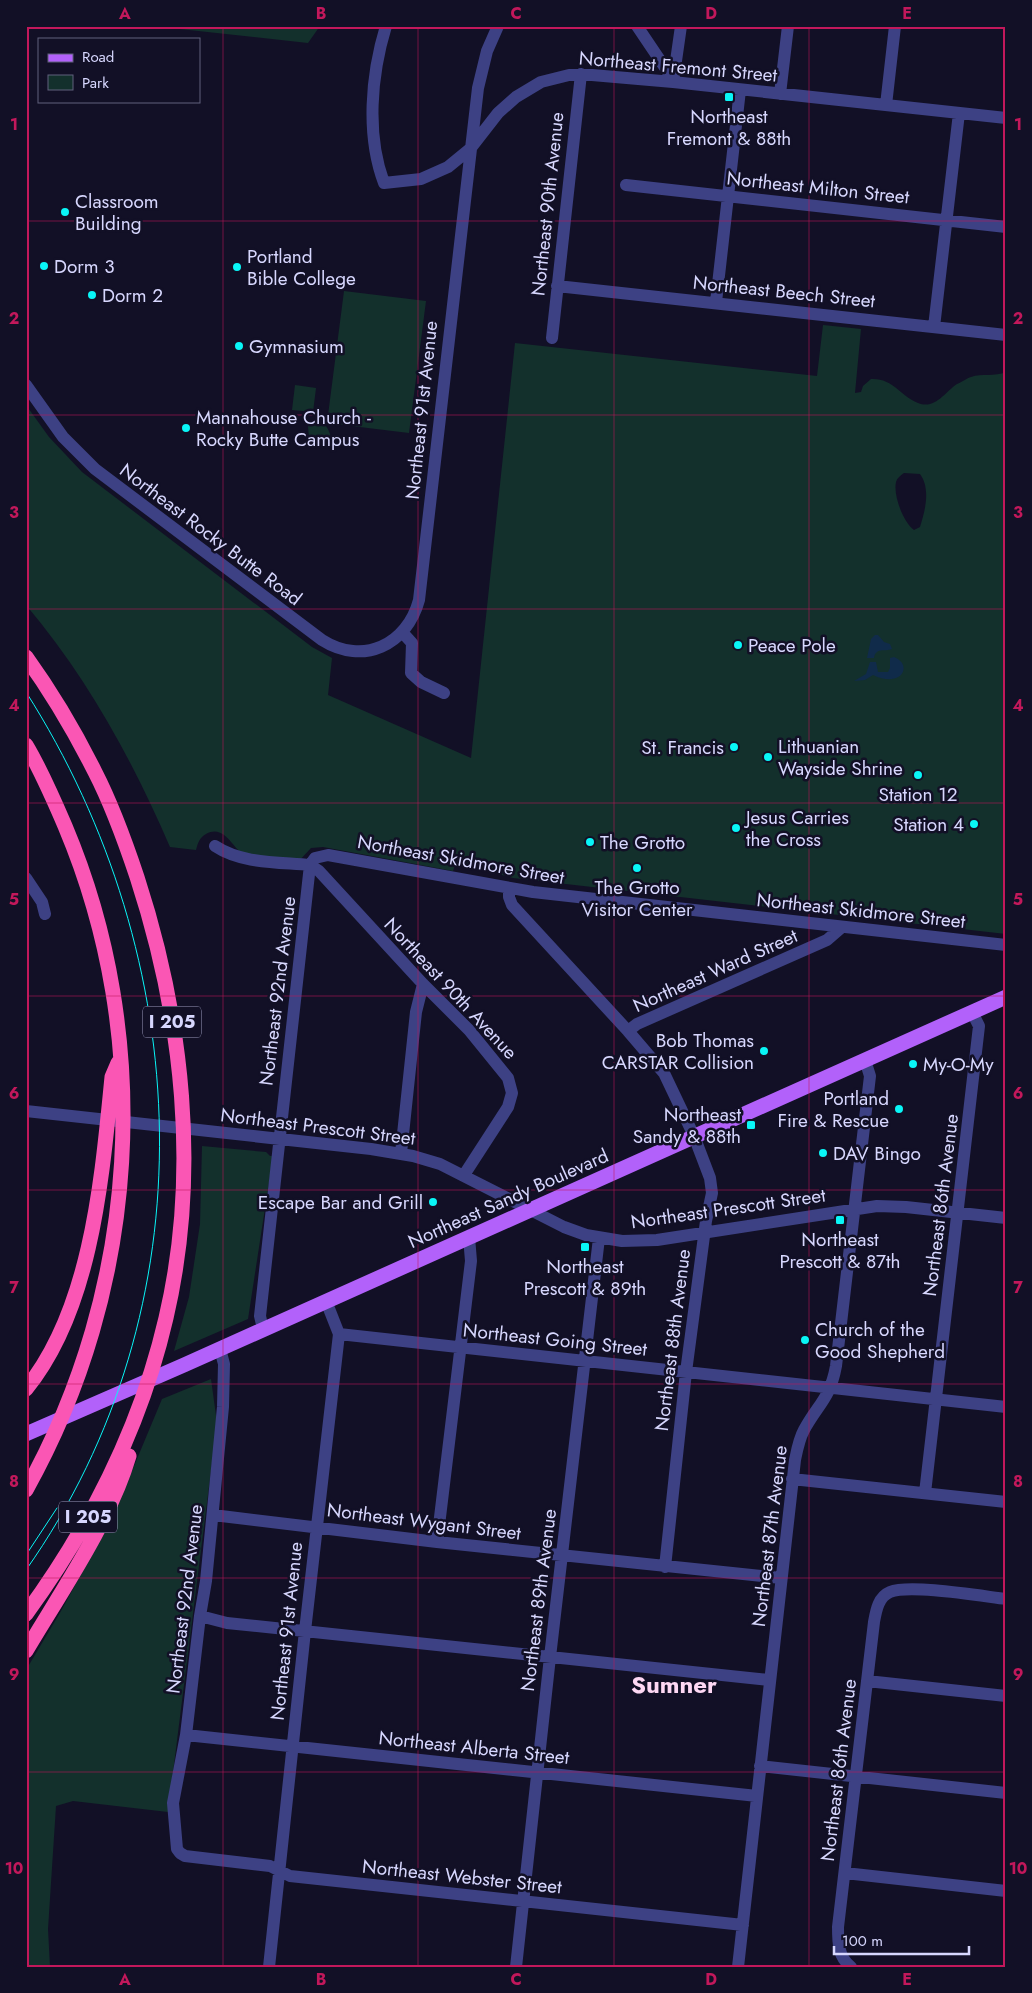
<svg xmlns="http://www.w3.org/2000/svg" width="1032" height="1993" font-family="Jost,sans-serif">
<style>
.green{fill:#13302c;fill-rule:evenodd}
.water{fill:#102b4a}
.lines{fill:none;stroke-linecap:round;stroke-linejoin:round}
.minor{stroke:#3d4184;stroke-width:12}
.major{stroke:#b261fa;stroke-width:15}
.highway{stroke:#fa56b4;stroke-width:15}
.tram{stroke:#09f6f7;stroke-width:1}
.grid{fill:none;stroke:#c2185b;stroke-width:1;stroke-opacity:0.55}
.poi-dot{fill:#09f6f7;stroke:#121026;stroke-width:2}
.labels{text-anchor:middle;stroke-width:5;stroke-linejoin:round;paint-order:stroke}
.shield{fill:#121026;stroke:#9c9bbd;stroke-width:1}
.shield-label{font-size:18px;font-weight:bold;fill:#d7d7fe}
.street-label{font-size:19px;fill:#d7d7fe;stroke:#121026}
.poi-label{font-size:19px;fill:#d7d7fe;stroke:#121026;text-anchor:start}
.district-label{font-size:24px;font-weight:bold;fill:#fed8f4;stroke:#121026}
.neatline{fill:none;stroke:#c2185b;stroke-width:2}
.grid-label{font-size:16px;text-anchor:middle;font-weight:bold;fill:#c2185b}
</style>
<rect width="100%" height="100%" fill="#121026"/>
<path class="green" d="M152,26H320L308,43Z
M344,291L426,301L409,433L327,423Z
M823,325L861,329L855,393L861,392L863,386L871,379C893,378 899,395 918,403C935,410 945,392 957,384C962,382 967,378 971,377C982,373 995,377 1006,372V934L513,878L456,862L453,871L323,847L311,848L298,862C282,860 263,860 247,856C233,852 226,823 206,834C199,838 198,843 196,850L170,847C133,761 87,677 26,605V405L49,437L82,472L312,647L332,658L328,695L471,758L515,343L817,376ZM904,473L920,474C931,489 925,511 920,527L914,530C903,522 893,495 896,482C897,478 900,476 904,473Z
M295,385L316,388L313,412L292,410Z
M320,421C326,423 332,435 331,441L309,438L308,426L312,423Z
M202,1146L266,1152L270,1156H273L248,1319L174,1351L189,1297L200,1224Z
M211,1379L217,1423L168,1812L73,1801L56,1806L48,1929L50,1967H26V1670L61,1611L114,1514L162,1399Z"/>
<path class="water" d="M875,635H878L884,642L890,644L892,649C884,652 876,647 874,658H867L871,639Z
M894,657C914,665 901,689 873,675L865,680L854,681L866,674L870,662H876L878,672H888L890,668V658Z"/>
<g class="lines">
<path class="minor" d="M386,26C371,75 366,135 384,183L421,179L448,167L470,149L498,113L516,97L541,82L569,75H592L673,82L1006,118
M637,26L670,75L673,82
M673,82L681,26
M780,94L788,26
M886,105L895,26
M626,185L1006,227
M557,286L1006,335
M716,302L740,90
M934,327L959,113
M552,338L581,74
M26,385L63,437L95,469L322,640C363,666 407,645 419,600L478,88L487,51L498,26
M402,632L412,643L411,673L421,682L444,693
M215,846C242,864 279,862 310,865L319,871L423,984L469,1030L508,1078L512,1093L508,1107L464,1175
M26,878L42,902L45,914
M509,888V897L512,905L628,1031L664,1073L694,1136L710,1178L712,1193L706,1221L686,1372L665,1567
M628,1031L637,1024L827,940L842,927
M26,1111L371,1149L413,1156L440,1164L564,1227L586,1235L622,1241L657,1240L877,1206L906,1207L1006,1218
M401,1153L416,1012L423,984
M263,1329L260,1316L310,865L315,858L328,855L533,892L1006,945
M339,1334L1006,1407
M220,1349L224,1364L223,1407L206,1581L200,1616L186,1735L173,1803L177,1849L180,1853L185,1856L270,1866L290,1876L743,1925
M792,1479L1006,1502
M925,1493L979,1026L972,1012
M213,1515L437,1542L781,1578
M437,1542L471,1261L469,1237
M200,1616L227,1623L769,1680
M867,1681L1006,1696
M186,1735L757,1796
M760,1766L1006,1793
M845,1873L1006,1891
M269,1967L305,1631L339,1334L326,1301
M516,1967L550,1657L599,1238
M738,1967L795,1460C797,1450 799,1439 804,1430C818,1404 830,1399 836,1366L870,1076L865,1060
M851,1967C838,1957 838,1942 838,1927L874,1622C876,1611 878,1597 890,1592C910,1584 981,1596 1006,1599"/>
<path class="major" d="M26,1434L184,1365L1006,997"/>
<path class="highway" d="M26,657C52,693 75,732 95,772C112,805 125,841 137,877C183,1018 200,1173 166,1318C141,1426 91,1525 26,1614
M26,745C41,770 53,798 65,826C155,1039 139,1288 26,1490
M26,1389C92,1308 102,1177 112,1077L118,1063
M26,1651C61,1592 110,1521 129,1456"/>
<path class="tram" d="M26,692C196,959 212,1306 26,1570
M26,1555L57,1508"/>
</g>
<path class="grid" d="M223,26V1967M418,26V1967M614,26V1967M809,26V1967M26,221H1006M26,415H1006M26,609H1006M26,803H1006M26,996H1006M26,1190H1006M26,1384H1006M26,1578H1006M26,1772H1006"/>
<g class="poi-dot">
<rect x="724" y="92" width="10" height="10" rx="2.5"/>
<circle cx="65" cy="212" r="5"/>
<circle cx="44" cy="266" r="5"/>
<circle cx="237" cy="267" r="5"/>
<circle cx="92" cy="295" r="5"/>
<circle cx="239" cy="346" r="5"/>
<circle cx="186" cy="428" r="5"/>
<circle cx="738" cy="645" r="5"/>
<circle cx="734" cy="747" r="5"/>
<circle cx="768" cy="757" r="5"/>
<circle cx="918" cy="775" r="5"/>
<circle cx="974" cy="824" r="5"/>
<circle cx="736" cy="828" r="5"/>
<circle cx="590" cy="842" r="5"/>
<circle cx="637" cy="868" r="5"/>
<circle cx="764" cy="1051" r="5"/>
<circle cx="913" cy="1064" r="5"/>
<circle cx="899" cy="1109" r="5"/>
<rect x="746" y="1120" width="10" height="10" rx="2.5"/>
<circle cx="823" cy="1153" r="5"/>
<circle cx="433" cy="1202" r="5"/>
<rect x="835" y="1215" width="10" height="10" rx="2.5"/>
<rect x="580" y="1242" width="10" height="10" rx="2.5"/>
<circle cx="805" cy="1340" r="5"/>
</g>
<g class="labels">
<g class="shield">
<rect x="143" y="1006.5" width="58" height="31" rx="4"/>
<rect x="59" y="1501.5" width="58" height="31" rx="4"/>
</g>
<g class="shield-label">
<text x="172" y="1028">I 205</text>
<text x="88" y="1523">I 205</text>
</g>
<g class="street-label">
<text transform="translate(678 66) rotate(5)" y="7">Northeast Fremont Street</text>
<text transform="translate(818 187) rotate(6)" y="7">Northeast Milton Street</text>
<text transform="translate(547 204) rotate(-84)" y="7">Northeast 90th Avenue</text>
<text transform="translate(784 291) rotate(6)" y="7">Northeast Beech Street</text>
<text transform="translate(421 410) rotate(-84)" y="7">Northeast 91st Avenue</text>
<text transform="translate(211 534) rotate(37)" y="7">Northeast Rocky Butte Road</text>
<text transform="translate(461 859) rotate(10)" y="7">Northeast Skidmore Street</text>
<text transform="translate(861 910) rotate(6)" y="7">Northeast Skidmore Street</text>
<text transform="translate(715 970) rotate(-24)" y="7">Northeast Ward Street</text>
<text transform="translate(451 988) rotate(47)" y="7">Northeast 90th Avenue</text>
<text transform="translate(277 991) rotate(-83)" y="7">Northeast 92nd Avenue</text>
<text transform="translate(318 1126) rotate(7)" y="7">Northeast Prescott Street</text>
<text transform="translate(508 1198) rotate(-24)" y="7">Northeast Sandy Boulevard</text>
<text transform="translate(940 1205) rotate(-83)" y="7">Northeast 86th Avenue</text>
<text transform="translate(728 1208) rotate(-8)" y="7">Northeast Prescott Street</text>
<text transform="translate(555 1339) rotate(6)" y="7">Northeast Going Street</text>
<text transform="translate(672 1340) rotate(-83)" y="7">Northeast 88th Avenue</text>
<text transform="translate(424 1521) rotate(7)" y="7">Northeast Wygant Street</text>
<text transform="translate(769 1536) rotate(-83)" y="7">Northeast 87th Avenue</text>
<text transform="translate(184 1599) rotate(-83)" y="7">Northeast 92nd Avenue</text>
<text transform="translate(538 1600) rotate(-83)" y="7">Northeast 89th Avenue</text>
<text transform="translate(286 1631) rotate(-84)" y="7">Northeast 91st Avenue</text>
<text transform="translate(474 1747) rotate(6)" y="7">Northeast Alberta Street</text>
<text transform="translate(838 1770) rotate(-83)" y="7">Northeast 86th Avenue</text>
<text transform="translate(462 1876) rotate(6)" y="7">Northeast Webster Street</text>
</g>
<g class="poi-label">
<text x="729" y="123" text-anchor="middle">Northeast<tspan x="729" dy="22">Fremont &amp; 88th</tspan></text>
<text x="75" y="208">Classroom<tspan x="75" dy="22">Building</tspan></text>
<text x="247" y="263">Portland<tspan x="247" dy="22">Bible College</tspan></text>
<text x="54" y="273">Dorm 3</text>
<text x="102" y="302">Dorm 2</text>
<text x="249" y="353">Gymnasium</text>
<text x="196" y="424">Mannahouse Church -<tspan x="196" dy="22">Rocky Butte Campus</tspan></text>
<text x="748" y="652">Peace Pole</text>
<text x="778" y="753">Lithuanian<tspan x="778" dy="22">Wayside Shrine</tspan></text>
<text x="724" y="754" text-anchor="end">St. Francis</text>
<text x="918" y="801" text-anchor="middle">Station 12</text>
<text x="746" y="824">Jesus Carries<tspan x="746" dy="22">the Cross</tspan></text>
<text x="964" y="831" text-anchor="end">Station 4</text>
<text x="600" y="849">The Grotto</text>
<text x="637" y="894" text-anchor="middle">The Grotto<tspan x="637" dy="22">Visitor Center</tspan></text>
<text x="754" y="1047" text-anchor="end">Bob Thomas<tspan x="754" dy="22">CARSTAR Collision</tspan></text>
<text x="923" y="1071">My-O-My</text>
<text x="889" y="1105" text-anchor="end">Portland<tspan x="889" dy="22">Fire &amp; Rescue</tspan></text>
<text x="741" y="1121" text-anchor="end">Northeast<tspan x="741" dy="22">Sandy &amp; 88th</tspan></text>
<text x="833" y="1160">DAV Bingo</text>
<text x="423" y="1209" text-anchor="end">Escape Bar and Grill</text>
<text x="840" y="1246" text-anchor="middle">Northeast<tspan x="840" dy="22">Prescott &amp; 87th</tspan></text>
<text x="585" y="1273" text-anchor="middle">Northeast<tspan x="585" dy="22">Prescott &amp; 89th</tspan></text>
<text x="815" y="1336">Church of the<tspan x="815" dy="22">Good Shepherd</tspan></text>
</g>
<g class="district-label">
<text x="674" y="1693">Sumner</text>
</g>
</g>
<rect width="1032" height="1993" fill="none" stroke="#121026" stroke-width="55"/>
<rect x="38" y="38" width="162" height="65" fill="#121026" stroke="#61607c"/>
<rect x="48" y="54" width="25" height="8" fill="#b261fa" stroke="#61607c"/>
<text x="82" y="62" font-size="15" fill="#d7d7fe">Road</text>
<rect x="48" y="75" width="25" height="15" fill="#13302c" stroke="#61607c"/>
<text x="82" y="88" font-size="15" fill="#d7d7fe">Park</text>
<path d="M834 1946v8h135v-8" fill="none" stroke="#d7d7fe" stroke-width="2.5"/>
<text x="842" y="1946" font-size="15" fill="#d7d7fe" stroke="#121026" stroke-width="4" paint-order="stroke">100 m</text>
<rect x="28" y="28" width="976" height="1938" class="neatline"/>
<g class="grid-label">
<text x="125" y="19">A</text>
<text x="321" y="19">B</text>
<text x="516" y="19">C</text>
<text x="711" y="19">D</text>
<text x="907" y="19">E</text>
<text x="14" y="130">1</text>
<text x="1018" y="130">1</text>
<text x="14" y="324">2</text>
<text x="1018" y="324">2</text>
<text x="14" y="518">3</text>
<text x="1018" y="518">3</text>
<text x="14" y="711">4</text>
<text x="1018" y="711">4</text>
<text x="14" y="905">5</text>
<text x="1018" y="905">5</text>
<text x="14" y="1099">6</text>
<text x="1018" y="1099">6</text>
<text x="14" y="1293">7</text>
<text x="1018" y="1293">7</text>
<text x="14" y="1487">8</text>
<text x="1018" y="1487">8</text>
<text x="14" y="1680">9</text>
<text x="1018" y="1680">9</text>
<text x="14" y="1874">10</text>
<text x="1018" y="1874">10</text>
<text x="125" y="1985">A</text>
<text x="321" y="1985">B</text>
<text x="516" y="1985">C</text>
<text x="711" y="1985">D</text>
<text x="907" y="1985">E</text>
</g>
</svg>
